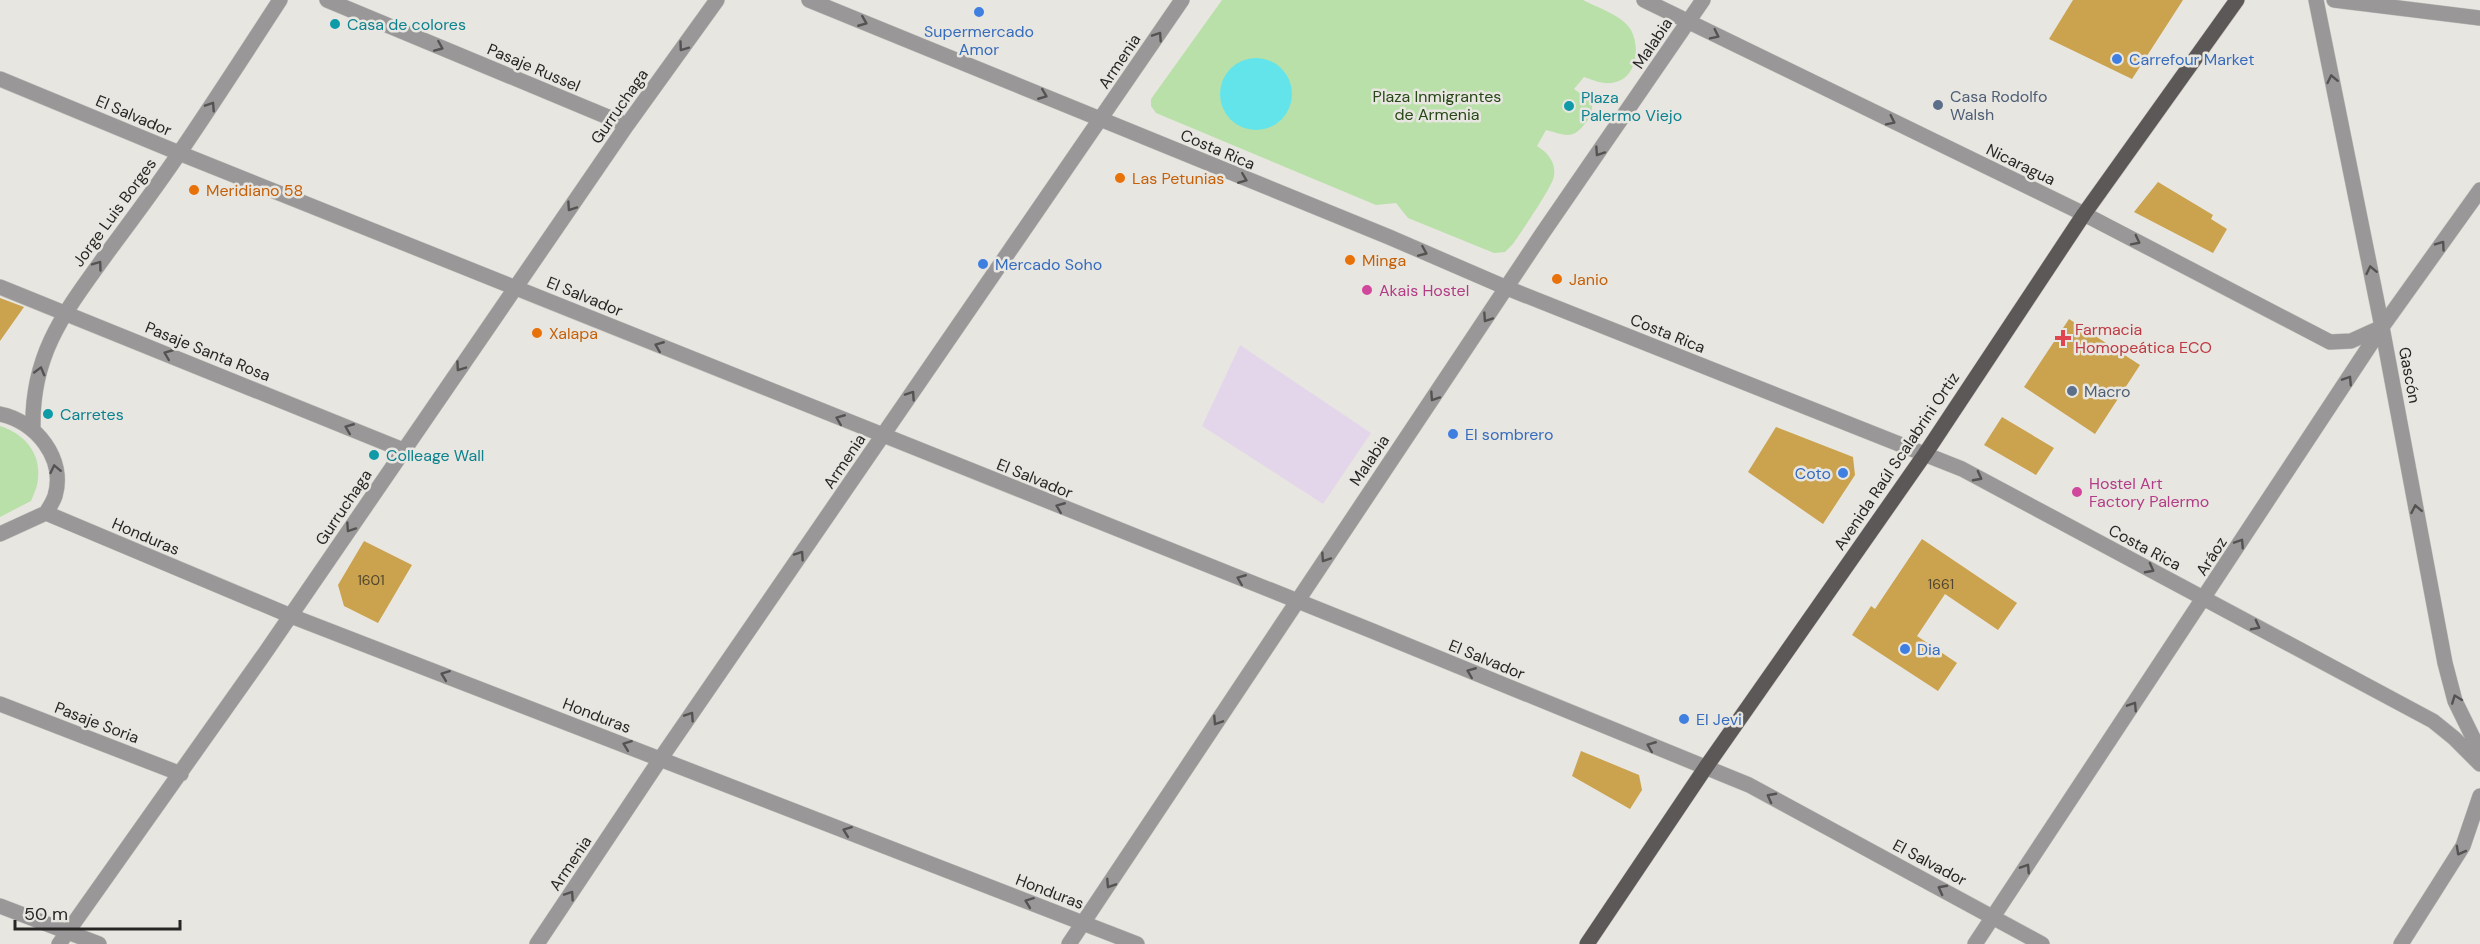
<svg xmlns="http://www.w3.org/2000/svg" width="2480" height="944" font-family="'DM Sans',sans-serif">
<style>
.commercial{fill:#e4d6ea}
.green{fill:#b9e0a9}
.water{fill:#62e4ea}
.building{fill:#cba24d}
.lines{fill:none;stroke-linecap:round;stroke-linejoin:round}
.minor-casing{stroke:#c5c3bf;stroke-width:16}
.major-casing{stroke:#c5c3bf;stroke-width:16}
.minor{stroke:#9a9798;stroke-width:15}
.major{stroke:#5c5858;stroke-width:15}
.oneway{stroke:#555352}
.shop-dot{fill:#3f7fe0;stroke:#e8e6e1;stroke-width:2}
.culture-dot{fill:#0f9aa8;stroke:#e8e6e1;stroke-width:2}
.service-dot{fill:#5c6f8a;stroke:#e8e6e1;stroke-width:2}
.food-dot{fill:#e8710a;stroke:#e8e6e1;stroke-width:2}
.hotel-dot{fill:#d1479c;stroke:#e8e6e1;stroke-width:2}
.health-dot{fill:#e0444e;stroke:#e8e6e1;stroke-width:2}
.labels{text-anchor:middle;stroke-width:5;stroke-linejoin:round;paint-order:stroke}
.number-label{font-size:14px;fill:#50452e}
.culture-label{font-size:16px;fill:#0d838f;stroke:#e8e6e1;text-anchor:start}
.shop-label{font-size:16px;fill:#366cbe;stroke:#e8e6e1;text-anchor:start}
.street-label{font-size:16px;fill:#272624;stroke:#e8e6e1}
.park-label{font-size:16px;fill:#274816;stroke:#e8e6e1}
.service-label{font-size:16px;fill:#4e5e75;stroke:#e8e6e1;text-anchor:start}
.food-label{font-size:16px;fill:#c56008;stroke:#e8e6e1;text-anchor:start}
.hotel-label{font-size:16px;fill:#b23c85;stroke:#e8e6e1;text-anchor:start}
.health-label{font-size:16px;fill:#be3a42;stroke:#e8e6e1;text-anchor:start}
</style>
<rect width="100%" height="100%" fill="#e8e6e1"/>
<path class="commercial" d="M1240,345L1371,433L1323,504L1202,426Z"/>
<path class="green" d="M1222,0H1583C1598,8 1622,15 1631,30C1641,49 1636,81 1611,83C1602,84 1592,80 1584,77L1574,89C1579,93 1590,99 1592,106C1593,111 1590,116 1588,120C1573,140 1568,136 1546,130L1537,146C1548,153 1556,162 1554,176C1553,186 1521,232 1513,244L1505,252L1494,253L1408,218L1396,203L1376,205L1156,113L1151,106V99Z
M0,426C23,433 41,452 38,478C38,485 34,494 31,501L0,517Z"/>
<path class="water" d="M1220 94a36 36 0 1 1 72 0a36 36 0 1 1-72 0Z"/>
<path class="building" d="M2073,0H2183L2132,79L2049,39Z
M2158,182L2213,215L2211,219L2227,229L2213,253L2134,212Z
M0,298L24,307L0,341Z
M2069,319L2140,365L2095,434L2024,387Z
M2002,417L2054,448L2036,475L1984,445Z
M1776,427L1853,457L1855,475L1823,524L1748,472Z
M1922,539L2017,603L1998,630L1945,594L1917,636L1957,663L1938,691L1852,635L1871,606L1875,609Z
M364,541L412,565L378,623L344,606L338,585Z
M1581,751L1639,775L1642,790L1630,809L1572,776Z"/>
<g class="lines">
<g class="minor-casing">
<path id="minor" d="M327,0L627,125
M809,0L1389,237L1507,288L1962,469L2433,721L2454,738L2480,764
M1644,0L2084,214L2330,342L2351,341L2382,327
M2316,0L2382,327L2445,663L2455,701L2480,752
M2334,0L2480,18
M0,79L179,153L1370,630L1749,785L2042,944
M0,287L403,450
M0,414C36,421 66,459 55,496C53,502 49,508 46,513L0,534
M33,429C31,355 64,313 105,256C130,222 156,188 180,152C214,102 247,51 280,0
M46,513L291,616L1137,944
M0,704L181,774
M0,906L99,944
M59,944L265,653L627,125L717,0
M537,944L661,758L1182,0
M1069,944L1542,234L1703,0
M1975,944L2382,327L2480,190
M2401,944L2463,846L2480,796"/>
</g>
<g class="major-casing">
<path id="major" d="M1587,944L1706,767L1925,454L2084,214L2237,0"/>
</g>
<use href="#minor" class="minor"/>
<use href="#major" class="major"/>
</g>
<defs><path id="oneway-chevron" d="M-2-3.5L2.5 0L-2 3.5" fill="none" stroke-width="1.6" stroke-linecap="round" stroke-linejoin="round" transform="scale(1.5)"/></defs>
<g class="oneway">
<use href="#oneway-chevron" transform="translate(863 22) rotate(22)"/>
<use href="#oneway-chevron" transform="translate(1715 35) rotate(26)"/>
<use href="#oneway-chevron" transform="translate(1158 36) rotate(-56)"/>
<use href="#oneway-chevron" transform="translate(439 47) rotate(23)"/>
<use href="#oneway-chevron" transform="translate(683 47) rotate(126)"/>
<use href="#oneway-chevron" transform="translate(2332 79) rotate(-102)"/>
<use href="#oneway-chevron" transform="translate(1043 95) rotate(22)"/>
<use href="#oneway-chevron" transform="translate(211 106) rotate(-57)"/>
<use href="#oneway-chevron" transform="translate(1891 121) rotate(26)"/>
<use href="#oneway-chevron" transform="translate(1599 152) rotate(124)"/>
<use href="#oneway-chevron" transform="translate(1243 179) rotate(22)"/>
<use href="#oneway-chevron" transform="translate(571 207) rotate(124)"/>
<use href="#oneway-chevron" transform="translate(2136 241) rotate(27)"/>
<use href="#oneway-chevron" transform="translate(2441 245) rotate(-55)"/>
<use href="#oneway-chevron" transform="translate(1423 252) rotate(23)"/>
<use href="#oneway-chevron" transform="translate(98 265) rotate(-54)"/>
<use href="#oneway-chevron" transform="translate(2371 270) rotate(-102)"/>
<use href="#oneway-chevron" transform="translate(1487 318) rotate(124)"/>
<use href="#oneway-chevron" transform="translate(659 346) rotate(-158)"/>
<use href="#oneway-chevron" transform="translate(168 354) rotate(-158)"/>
<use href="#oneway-chevron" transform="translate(460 367) rotate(125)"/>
<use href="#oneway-chevron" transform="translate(40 371) rotate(-75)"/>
<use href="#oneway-chevron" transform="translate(2348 380) rotate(-57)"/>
<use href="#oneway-chevron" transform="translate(911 395) rotate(-56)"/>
<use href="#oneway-chevron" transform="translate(1434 397) rotate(124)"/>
<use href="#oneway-chevron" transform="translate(840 419) rotate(-158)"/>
<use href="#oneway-chevron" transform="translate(349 428) rotate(-158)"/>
<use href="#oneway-chevron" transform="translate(55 469) rotate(-102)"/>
<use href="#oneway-chevron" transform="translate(1978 477) rotate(28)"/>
<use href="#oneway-chevron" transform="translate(1060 507) rotate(-158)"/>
<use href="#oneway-chevron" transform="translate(2416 509) rotate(-101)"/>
<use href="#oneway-chevron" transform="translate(350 528) rotate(124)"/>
<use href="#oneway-chevron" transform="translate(2240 543) rotate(-57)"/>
<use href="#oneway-chevron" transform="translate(800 555) rotate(-56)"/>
<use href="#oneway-chevron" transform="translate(1325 558) rotate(124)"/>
<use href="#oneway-chevron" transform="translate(2150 569) rotate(28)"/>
<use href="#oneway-chevron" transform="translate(1241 579) rotate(-158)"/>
<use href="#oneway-chevron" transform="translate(2256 626) rotate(28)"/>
<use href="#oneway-chevron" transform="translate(1471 672) rotate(-158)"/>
<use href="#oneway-chevron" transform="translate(445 675) rotate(-159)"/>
<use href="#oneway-chevron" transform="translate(2456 699) rotate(-111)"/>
<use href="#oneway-chevron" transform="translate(2133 706) rotate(-57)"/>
<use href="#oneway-chevron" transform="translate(690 716) rotate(-56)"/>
<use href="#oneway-chevron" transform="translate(1217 721) rotate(123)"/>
<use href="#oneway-chevron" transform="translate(627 745) rotate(-159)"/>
<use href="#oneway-chevron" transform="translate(1651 746) rotate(-158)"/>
<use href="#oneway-chevron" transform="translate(1771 797) rotate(-152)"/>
<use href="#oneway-chevron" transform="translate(847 831) rotate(-159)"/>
<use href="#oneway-chevron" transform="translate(2460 851) rotate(119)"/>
<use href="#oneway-chevron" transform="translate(2026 868) rotate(-57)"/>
<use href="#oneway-chevron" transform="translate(1110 884) rotate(123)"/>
<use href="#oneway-chevron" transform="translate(1942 889) rotate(-152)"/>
<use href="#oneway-chevron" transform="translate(570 895) rotate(-56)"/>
<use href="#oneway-chevron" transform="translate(1029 902) rotate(-159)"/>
</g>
<g class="shop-dot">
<circle cx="979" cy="12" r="6"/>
<circle cx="2117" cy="59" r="6"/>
<circle cx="983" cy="264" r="6"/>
<circle cx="1453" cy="434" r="6"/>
<circle cx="1843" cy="473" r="6"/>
<circle cx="1905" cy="649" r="6"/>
<circle cx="1684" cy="719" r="6"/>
</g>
<g class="culture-dot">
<circle cx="335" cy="24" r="6"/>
<circle cx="1569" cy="106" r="6"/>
<circle cx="48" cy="414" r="6"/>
<circle cx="374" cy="455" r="6"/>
</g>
<g class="service-dot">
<circle cx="1938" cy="105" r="6"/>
<circle cx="2072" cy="391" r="6"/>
</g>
<g class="food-dot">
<circle cx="1120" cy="178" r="6"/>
<circle cx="194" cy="190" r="6"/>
<circle cx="1350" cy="260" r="6"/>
<circle cx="1557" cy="279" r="6"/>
<circle cx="537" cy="333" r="6"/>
</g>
<g class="hotel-dot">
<circle cx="1367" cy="290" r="6"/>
<circle cx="2077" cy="492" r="6"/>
</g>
<path class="health-dot" d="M2060 329h6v6h6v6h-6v6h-6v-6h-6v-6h6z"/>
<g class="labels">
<g class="number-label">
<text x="371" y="585">1601</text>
<text x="1941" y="589">1661</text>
</g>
<g class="culture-label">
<text x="347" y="30">Casa de colores</text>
<text x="1581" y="103">Plaza<tspan x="1581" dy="18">Palermo Viejo</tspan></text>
<text x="60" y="420">Carretes</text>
<text x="386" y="461">Colleage Wall</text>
</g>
<g class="shop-label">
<text x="979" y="37" text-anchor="middle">Supermercado<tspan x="979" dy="18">Amor</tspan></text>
<text x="2129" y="65">Carrefour Market</text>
<text x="995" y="270">Mercado Soho</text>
<text x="1465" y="440">El sombrero</text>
<text x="1831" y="479" text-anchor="end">Coto</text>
<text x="1917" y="655">Dia</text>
<text x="1696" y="725">El Jevi</text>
</g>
<g class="street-label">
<text transform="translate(1652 43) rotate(-56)" y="6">Malabia</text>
<text transform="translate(1119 61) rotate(-56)" y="6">Armenia</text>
<text transform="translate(534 67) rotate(23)" y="6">Pasaje Russel</text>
<text transform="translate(619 106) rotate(-55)" y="6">Gurruchaga</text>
<text transform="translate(134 115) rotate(23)" y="6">El Salvador</text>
<text transform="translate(1218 149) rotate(23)" y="6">Costa Rica</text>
<text transform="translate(2021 164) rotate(26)" y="6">Nicaragua</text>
<text transform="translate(114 212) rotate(-54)" y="6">Jorge Luis Borges</text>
<text transform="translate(585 296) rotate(22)" y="6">El Salvador</text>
<text transform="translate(1668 333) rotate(22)" y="6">Costa Rica</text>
<text transform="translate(208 351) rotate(22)" y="6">Pasaje Santa Rosa</text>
<text transform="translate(2410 375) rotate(79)" y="6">Gascón</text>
<text transform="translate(1369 460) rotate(-56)" y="6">Malabia</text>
<text transform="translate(844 461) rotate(-56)" y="6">Armenia</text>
<text transform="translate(1896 461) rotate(-56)" y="6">Avenida Raúl Scalabrini Ortiz</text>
<text transform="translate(1035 478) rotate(22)" y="6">El Salvador</text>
<text transform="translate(343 507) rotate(-56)" y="6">Gurruchaga</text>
<text transform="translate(146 536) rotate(23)" y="6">Honduras</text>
<text transform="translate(2145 547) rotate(28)" y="6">Costa Rica</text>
<text transform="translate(2211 556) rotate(-57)" y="6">Aráoz</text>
<text transform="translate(1487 659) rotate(22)" y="6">El Salvador</text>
<text transform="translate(597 715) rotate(21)" y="6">Honduras</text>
<text transform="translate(97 722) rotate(21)" y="6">Pasaje Soria</text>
<text transform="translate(1930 862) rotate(28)" y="6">El Salvador</text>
<text transform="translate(570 863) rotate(-56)" y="6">Armenia</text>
<text transform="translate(1050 891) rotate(21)" y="6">Honduras</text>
</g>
<g class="park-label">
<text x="1437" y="102">Plaza Inmigrantes<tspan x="1437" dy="18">de Armenia</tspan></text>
</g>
<g class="service-label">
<text x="1950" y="102">Casa Rodolfo<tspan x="1950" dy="18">Walsh</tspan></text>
<text x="2084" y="397">Macro</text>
</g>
<g class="food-label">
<text x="1132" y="184">Las Petunias</text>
<text x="206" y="196">Meridiano 58</text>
<text x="1362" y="266">Minga</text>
<text x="1569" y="285">Janio</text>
<text x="549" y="339">Xalapa</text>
</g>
<g class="hotel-label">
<text x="1379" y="296">Akais Hostel</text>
<text x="2089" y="489">Hostel Art<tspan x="2089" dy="18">Factory Palermo</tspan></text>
</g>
<g class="health-label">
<text x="2075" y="335">Farmacia<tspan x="2075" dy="18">Homopeática ECO</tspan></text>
</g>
</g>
<path d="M15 920v9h165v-9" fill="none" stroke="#272624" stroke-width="3"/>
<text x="24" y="920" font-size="18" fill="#272624" stroke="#e8e6e1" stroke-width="4.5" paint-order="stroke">50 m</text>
</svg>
